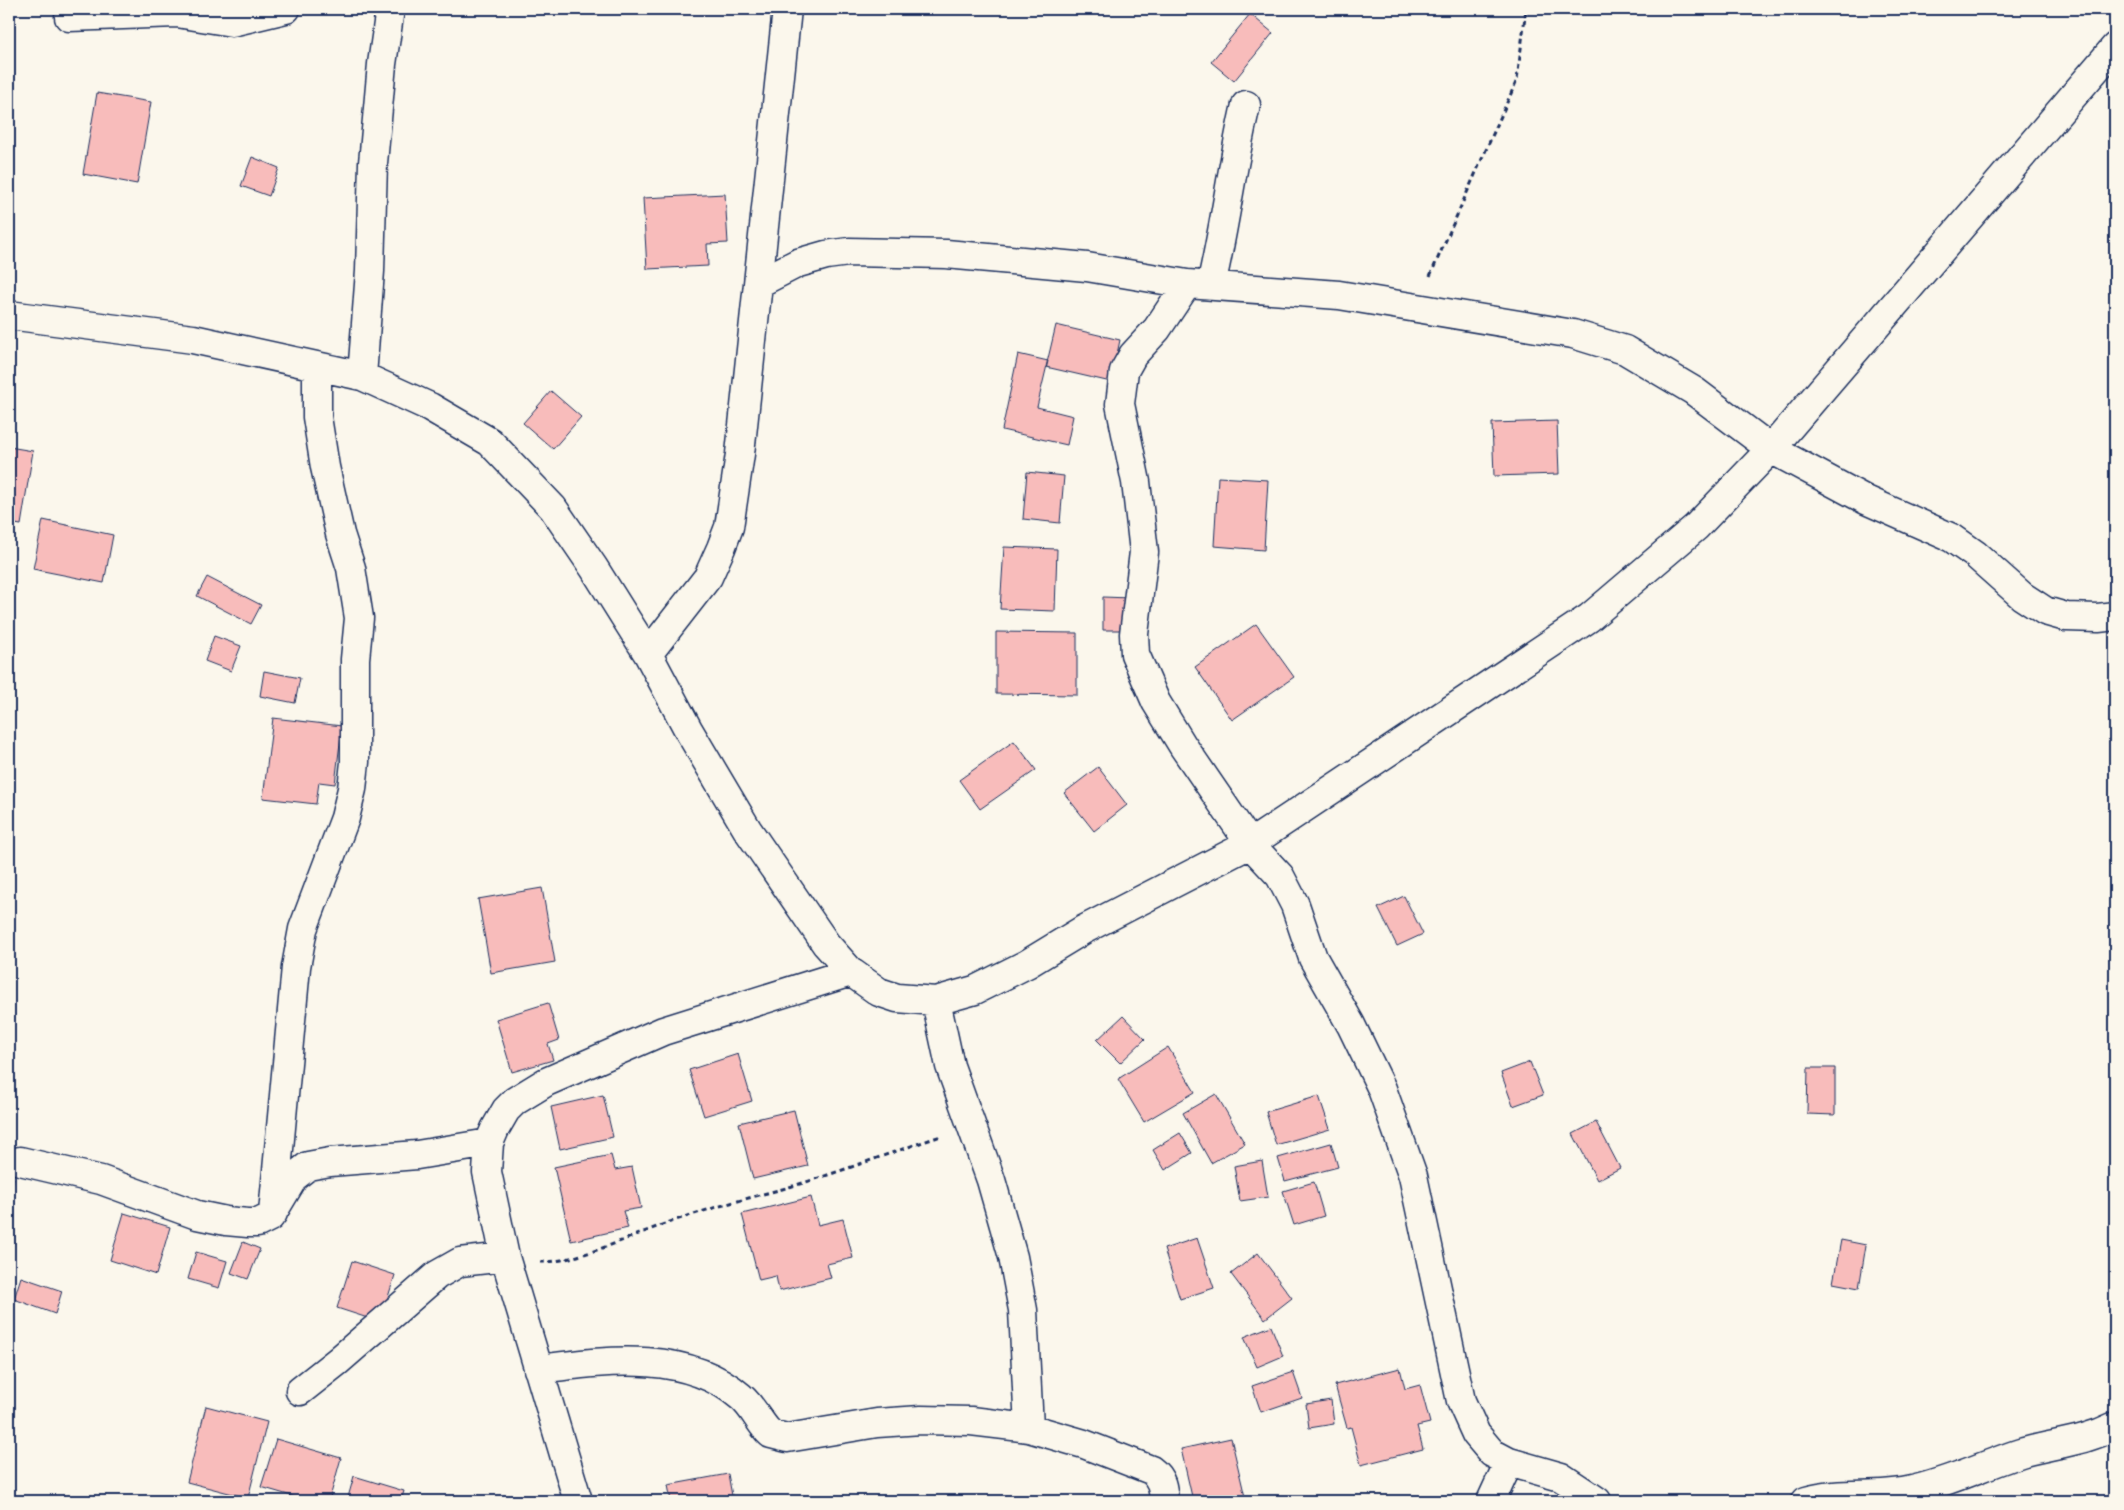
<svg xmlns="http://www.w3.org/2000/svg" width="2124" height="1510" font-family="Caveat,sans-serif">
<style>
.building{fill:#f8bcbb;stroke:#1b2f5e}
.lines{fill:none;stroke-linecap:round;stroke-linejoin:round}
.street-casing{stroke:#1b2f5e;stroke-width:31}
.path{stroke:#1b2f5e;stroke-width:3;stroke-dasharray:5 4;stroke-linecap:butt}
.street{stroke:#fbf7ec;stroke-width:28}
</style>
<rect width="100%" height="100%" fill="#fbf7ec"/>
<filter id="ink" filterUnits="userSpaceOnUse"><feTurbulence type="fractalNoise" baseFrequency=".02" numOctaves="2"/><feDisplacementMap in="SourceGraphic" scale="10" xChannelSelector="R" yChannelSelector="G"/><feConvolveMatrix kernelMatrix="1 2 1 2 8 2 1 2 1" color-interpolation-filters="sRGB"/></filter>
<g filter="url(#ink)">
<path class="building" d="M1250,14L1273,33L1234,81L1211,62Z
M97,93L151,102L137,184L83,174Z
M252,157L279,168L269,196L241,186Z
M725,194L728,243L707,244L708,266L647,269L643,198Z
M1056,325L1120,340L1111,382L1046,367Z
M1018,354L1048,361L1037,407L1073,416L1067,445L1002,430Z
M551,391L581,417L553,449L523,423Z
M1557,421L1559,474L1494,476L1492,423Z
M9,447L33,451L21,525L9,523Z
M1027,472L1064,476L1060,523L1023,519Z
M1218,477L1268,480L1264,550L1214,546Z
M43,520L113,535L104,583L33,569Z
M1004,547L1057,549L1055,611L1000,609Z
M207,577L261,605L251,624L197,596Z
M1103,597L1130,598V630H1103Z
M1256,624L1294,677L1232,720L1195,667Z
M996,632L1077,633V695L996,694Z
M214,636L241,646L231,671L205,661Z
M264,671L300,678L295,703L260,696Z
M273,718L342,726L335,784L319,782L316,804L263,798Z
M1014,741L1036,770L980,809L959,780Z
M1098,767L1127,805L1094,831L1064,793Z
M542,888L555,962L491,973L478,899Z
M1404,896L1423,934L1397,946L1378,908Z
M548,1003L559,1040L548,1044L553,1060L512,1072L496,1019Z
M1123,1016L1145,1039L1120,1063L1097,1040Z
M1168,1047L1195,1092L1144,1122L1118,1079Z
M738,1054L752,1101L704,1116L689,1070Z
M1530,1062L1543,1095L1513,1106L1501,1073Z
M1808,1068H1835V1115L1807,1114Z
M1216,1094L1245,1144L1211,1163L1183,1113Z
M603,1095L613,1137L560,1149L551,1107Z
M1319,1096L1330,1129L1276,1145L1266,1112Z
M794,1110L808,1166L753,1179L739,1123Z
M1596,1122L1620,1168L1597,1180L1573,1134Z
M1180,1133L1192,1153L1165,1170L1153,1150Z
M1331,1143L1338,1167L1285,1181L1278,1158Z
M611,1155L615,1170L632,1167L641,1208L623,1211L628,1228L571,1241L554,1167Z
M1262,1161L1268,1197L1240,1201L1234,1166Z
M9,1177L14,1178L9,1201Z
M1314,1182L1324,1216L1294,1225L1283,1191Z
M811,1197L818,1225L843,1219L853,1258L827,1264L831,1278L779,1291L776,1276L759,1280L742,1214Z
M124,1213L170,1227L156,1275L110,1260Z
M1197,1238L1214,1288L1180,1299L1164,1249Z
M1841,1240L1866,1245L1859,1288L1833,1283Z
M243,1242L260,1249L248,1279L231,1273Z
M196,1252L227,1261L219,1288L188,1279Z
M1258,1253L1292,1298L1265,1319L1231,1274Z
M352,1261L395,1275L380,1322L337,1308Z
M21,1277L62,1291L55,1314L14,1299Z
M1271,1326L1283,1356L1257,1367L1244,1337Z
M1400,1368L1405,1389L1420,1385L1430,1423L1417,1426L1423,1449L1361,1465L1351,1427L1347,1428L1335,1385Z
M1293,1372L1302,1398L1261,1412L1252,1386Z
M1331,1400L1334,1424L1309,1428L1306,1404Z
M206,1406L267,1422L248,1498L187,1482Z
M1231,1438L1246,1501H1193L1181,1449Z
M276,1439L341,1458L329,1501H309L261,1487Z
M728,1474L733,1501H671L668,1485Z
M354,1476L404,1491L401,1501H347Z"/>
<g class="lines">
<g class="street-casing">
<path id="street" d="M69,17L177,13L232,22L286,9
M759,283L798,263L826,255L849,252L946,254L1087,267L1187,284L1339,295L1573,334L1625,350L1694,391L1771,449L1866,500L1952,538L1976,555L2022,596L2045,611L2066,617L2098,618L2115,616
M1187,284L1157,329L1133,355L1124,371L1120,404L1136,482L1144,552L1134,634L1135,654L1156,702L1183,746L1250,844L1280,876L1295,905L1313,958L1351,1025L1382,1089L1413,1176L1461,1401L1476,1434L1492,1453L1509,1462L1561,1477L1597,1501
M1211,285C1225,226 1232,165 1246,105
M9,315L193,339L362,376L430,407L490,442L553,508L594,568L648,654L689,731L747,829L826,944L851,972L879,992L897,998L936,1001L975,990L1027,964L1083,930L1250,844L1589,618L1696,527L1771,449L2115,47
M362,376L370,271L373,163L382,64L390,9
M648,654L708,577L721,548L729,527L740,454L787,9
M936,1001L950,1066L991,1180L1013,1257L1023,1310L1029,1428
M20,1161L101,1180L197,1215L226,1221L248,1223H258L270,1217L294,1177L308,1166L330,1162L417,1155L489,1143
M273,1213L296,967L303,929L345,818L352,789L355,762V659L359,618L351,568L340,534L325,467L317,417V367
M538,1369C605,1361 686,1349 741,1397C752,1406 758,1420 767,1430L771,1434L787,1438L877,1423L921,1420L971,1421L1029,1428L1084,1444L1151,1470C1162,1478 1163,1488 1164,1501
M300,1391L338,1361L437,1275L460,1262L505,1257
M578,1501L505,1257L487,1172L489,1143L495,1129L506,1110L515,1101L546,1082L663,1031L851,972
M1491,1501L1509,1462
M1806,1501C1840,1491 1874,1498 1908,1491C1948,1483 1985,1464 2024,1452C2057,1443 2083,1442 2115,1426"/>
</g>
<path class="path" d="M1430,276L1517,80L1526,9
M540,1262C577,1263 637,1233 673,1221C711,1208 748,1198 786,1188C838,1173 889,1153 941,1136"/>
<use href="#street" class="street"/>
</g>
</g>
<rect width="2124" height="1510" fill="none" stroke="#fbf7ec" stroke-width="30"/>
<rect x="15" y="15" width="2094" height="1480" fill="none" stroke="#1b2f5e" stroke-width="2" filter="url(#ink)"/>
</svg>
